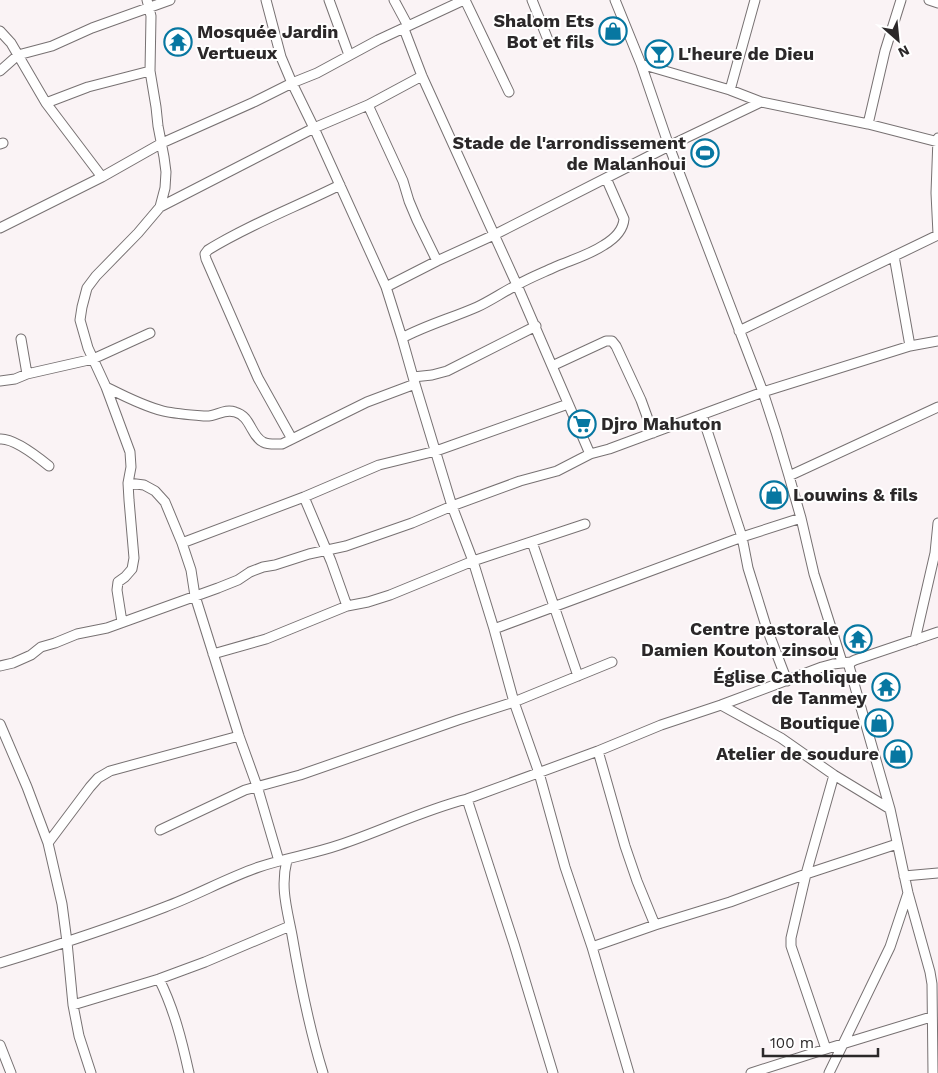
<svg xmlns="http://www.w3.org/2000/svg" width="938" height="1073" font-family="'Work Sans',sans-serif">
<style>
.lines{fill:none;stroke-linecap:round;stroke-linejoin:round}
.minor-casing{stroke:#777172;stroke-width:11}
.minor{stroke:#fff;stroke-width:9}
.labels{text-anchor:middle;stroke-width:4;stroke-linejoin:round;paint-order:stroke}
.poi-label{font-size:18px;font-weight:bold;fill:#2b2829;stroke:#fff;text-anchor:end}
</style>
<rect width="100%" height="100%" fill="#faf3f5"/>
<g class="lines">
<g class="minor-casing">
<path id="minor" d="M266,0L281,57L292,83L314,128L386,287L402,338L415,384L452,506L473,561L494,629L514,702L539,773L565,867L592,947L629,1073
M329,0L349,55
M394,0L408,26
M465,0L509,92
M532,0L548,40
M615,0L641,64L669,146L763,392L776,432L789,476L801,518L814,574L842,662
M929,0L938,3
M404,29L422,76L517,285L590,454
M0,31L11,43L46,103L102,177
M641,64L730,90L761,102L868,124L938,142
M0,71L18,55L52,46L92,28L170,0
M730,90L755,0
M46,103L88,87L150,71
M368,105L403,181L409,201L417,220L437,261
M868,124L885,51L901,0
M938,138L936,193L938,234
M0,144L3,143
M160,207L314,128L368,105L422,76
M0,228L102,177L162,143L254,102L292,83L317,73L378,40L464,0
M894,256L910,346
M386,287L437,261L494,235L669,146L761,102
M739,331L938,235
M402,338C426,325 452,318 477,307C490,301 503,292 517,285C529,278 542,273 555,267C571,260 589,255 604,245C614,239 623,231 624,219L606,178
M21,339L27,374
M552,366L606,341H612L616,346L641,400L653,433
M413,377L432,375L447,371L536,326
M0,381L15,379L27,374L93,359L150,333
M106,387C124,396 143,406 163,411C176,414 191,415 205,416C216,417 224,408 235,412C251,416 250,435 263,442C269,445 275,444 282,444L367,402L415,384
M702,415L742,537L748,568L766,626L787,681
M0,439C14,438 38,457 49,466
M292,439L258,378L206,259L205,254L208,250C250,224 296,207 340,185
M789,476L938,407
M128,483L144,485L155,491L165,502L182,543L191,570L195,596L239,736L257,786L279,861
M304,497L331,561L347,606
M532,542L578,676
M182,543L304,497L379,465L436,451L568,404
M122,622L117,590L118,582L125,577L132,569L134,558L129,500L128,483L131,467L130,452L106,387L88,348L80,320L82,307L87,288L96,276L138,233L160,207L165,188L166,172L164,157L158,126L156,107L150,71L151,16L147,0
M494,629L742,537L801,518
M915,640L935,553L938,523
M213,654L266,639L347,606L368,602L390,595L473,561L585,524
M851,662L849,666L890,809L908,893L930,972L932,984L933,1073
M0,666L13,663L31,655L41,647L55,643L77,634L107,628L218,588L238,580L250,572L263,567L275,565L309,554L346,546L412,523L452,506L520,481L557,471L590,454L609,449L763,392L910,346L938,341
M721,705L781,738L834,775L890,809
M0,724L27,787L48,843L62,904L67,942L73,1005L79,1036L91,1073
M598,751L625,846L637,881L655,925
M467,799L514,944L553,1073
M160,830L245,790L300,775L458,720L514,702L612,662
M48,843L90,787L98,778L110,771L239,736
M287,860C280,887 287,909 292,935C300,982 309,1028 323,1073
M904,876L938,873
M592,947L655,925L730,902L806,874L897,844
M0,963C55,946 111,928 165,907C197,895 227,878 259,867C285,858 313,854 339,845C382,831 423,810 467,799L598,751L661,725L721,705L822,667L833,664L851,662L855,660L938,632
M159,979C174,1009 182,1041 189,1073
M73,1005L159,979L205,962L290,926
M0,1045L11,1073
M826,1049L791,946V938L806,874L834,775
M751,1073L826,1049L931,1017
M829,1073L890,947L908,893"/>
</g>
<use href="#minor" class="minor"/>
</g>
<defs>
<g id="shop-ring" transform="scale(1.4375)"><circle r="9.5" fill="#fff" stroke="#0777a1" stroke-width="1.5"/><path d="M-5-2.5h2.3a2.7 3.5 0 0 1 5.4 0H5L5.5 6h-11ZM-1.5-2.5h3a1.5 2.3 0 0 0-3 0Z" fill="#0777a1"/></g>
<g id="temple-ring" transform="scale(1.4375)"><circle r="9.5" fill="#fff" stroke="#0777a1" stroke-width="1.5"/><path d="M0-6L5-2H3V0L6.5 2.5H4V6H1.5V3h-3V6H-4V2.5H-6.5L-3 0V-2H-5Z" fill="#0777a1"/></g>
<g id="bar-ring" transform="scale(1.4375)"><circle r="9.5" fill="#fff" stroke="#0777a1" stroke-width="1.5"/><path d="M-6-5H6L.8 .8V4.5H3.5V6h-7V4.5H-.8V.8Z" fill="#0777a1"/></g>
<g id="stadium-ring" transform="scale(1.4375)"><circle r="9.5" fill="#fff" stroke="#0777a1" stroke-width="1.5"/><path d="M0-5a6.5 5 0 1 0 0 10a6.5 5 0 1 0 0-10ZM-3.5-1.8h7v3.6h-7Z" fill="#0777a1"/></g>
<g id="supermarket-ring" transform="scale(1.4375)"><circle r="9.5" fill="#fff" stroke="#0777a1" stroke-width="1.5"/><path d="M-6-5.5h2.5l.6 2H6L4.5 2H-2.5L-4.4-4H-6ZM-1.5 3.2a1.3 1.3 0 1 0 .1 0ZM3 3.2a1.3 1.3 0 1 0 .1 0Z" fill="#0777a1"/></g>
</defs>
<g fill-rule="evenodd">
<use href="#shop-ring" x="613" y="31"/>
<use href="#temple-ring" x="178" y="42"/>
<use href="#bar-ring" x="659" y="54"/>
<use href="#stadium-ring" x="705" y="153"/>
<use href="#supermarket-ring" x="582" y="424"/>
<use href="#shop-ring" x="774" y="495"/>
<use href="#temple-ring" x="858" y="639"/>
<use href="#temple-ring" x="886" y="687"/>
<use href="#shop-ring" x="879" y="723"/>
<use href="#shop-ring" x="898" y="754"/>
</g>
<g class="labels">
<g class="poi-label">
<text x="594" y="27">Shalom Ets<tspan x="594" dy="21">Bot et fils</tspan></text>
<text x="197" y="38" text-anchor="start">Mosquée Jardin<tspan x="197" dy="21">Vertueux</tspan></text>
<text x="678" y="60" text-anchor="start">L'heure de Dieu</text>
<text x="686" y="149">Stade de l'arrondissement<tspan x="686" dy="21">de Malanhoui</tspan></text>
<text x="601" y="430" text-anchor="start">Djro Mahuton</text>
<text x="793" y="501" text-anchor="start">Louwins &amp; fils</text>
<text x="839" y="635">Centre pastorale<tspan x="839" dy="21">Damien Kouton zinsou</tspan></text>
<text x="867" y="683">Église Catholique<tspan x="867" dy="21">de Tanmey</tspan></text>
<text x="860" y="729">Boutique</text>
<text x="879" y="760">Atelier de soudure</text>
</g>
</g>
<g transform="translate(898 40) rotate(153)" stroke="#ffffff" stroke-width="4" paint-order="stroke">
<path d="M0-4L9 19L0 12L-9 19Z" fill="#2b2829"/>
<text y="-8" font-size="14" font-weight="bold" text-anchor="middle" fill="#2b2829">N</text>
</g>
<path d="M763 1048v8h115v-8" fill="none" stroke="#2b2829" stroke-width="2.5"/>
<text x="770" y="1048" font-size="15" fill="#2b2829" stroke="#ffffff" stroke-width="4" paint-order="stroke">100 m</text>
</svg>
